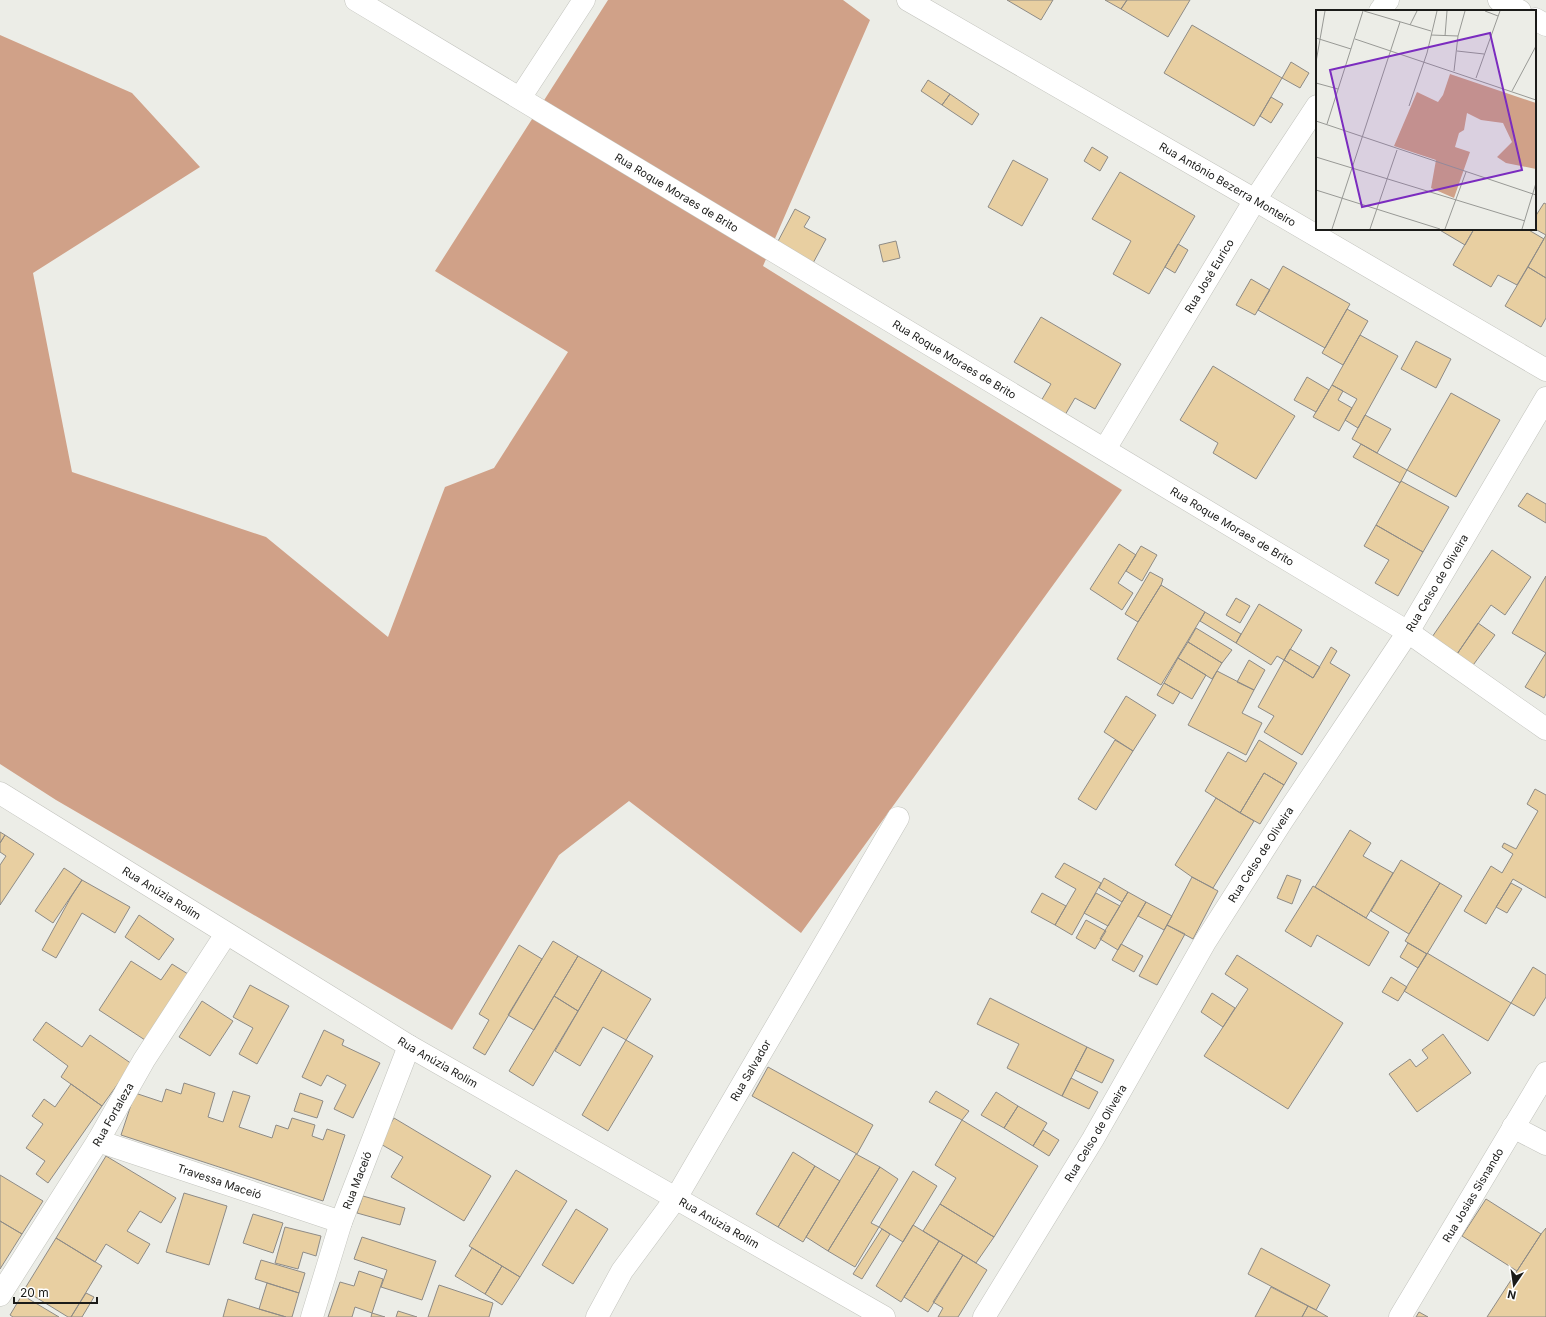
<svg xmlns="http://www.w3.org/2000/svg" width="1546" height="1317" font-family="Inter,sans-serif">
<style>
.forest{fill:#d0a188}
.building{fill:#e8cfa1;stroke:#8e8b86}
.lines{fill:none;stroke-linecap:round;stroke-linejoin:round}
.minor-casing{stroke:#c2c3bd;stroke-width:23}
.minor{stroke:#fff;stroke-width:22}
.labels{text-anchor:middle;stroke-width:4;stroke-linejoin:round;paint-order:stroke}
.street-label{font-size:11px;fill:#1b1b19;stroke:#fffffe}
.inset-road{fill:none;stroke:#989995;stroke-width:1}
.view{fill:#7b2cbf;fill-opacity:0.15;stroke:#7b2cbf;stroke-width:2}
.inset-edge{fill:none;stroke:#1b1b19;stroke-width:2}
</style>
<rect width="100%" height="100%" fill="#ecede7"/>
<path class="forest" d="M608,0H843L870,20L763,266L1122,490L801,933L629,801L559,855L452,1030L56,800L0,764V35L132,93L200,167L33,273L72,472L266,537L388,637L445,487L494,468L568,352L435,271Z"/>
<path class="building" d="M1007,0H1053L1041,20Z
M1105,0H1127L1121,9Z
M1127,0H1190L1168,37L1121,9Z
M1192,25L1282,78L1254,126L1164,73Z
M1291,62L1309,73L1300,88L1282,78Z
M928,80L950,94L942,105L921,91Z
M950,94L979,114L972,125L942,105Z
M1271,97L1283,104L1271,123L1260,116Z
M1092,147L1108,157L1100,171L1084,161Z
M1013,160L1048,179L1022,226L988,207Z
M1120,172L1195,216L1149,294L1113,274L1131,241L1092,219Z
M1544,203L1546,204V235L1535,229V217Z
M795,209L810,217L804,227L826,239L812,265L776,245Z
M1438,229H1474L1465,245Z
M1474,229H1527L1544,239L1517,285L1498,275L1491,287L1453,265Z
M1546,235V278L1528,267Z
M896,241L900,258L883,262L879,245Z
M1178,244L1188,250L1175,273L1165,267Z
M1283,266L1350,304L1325,348L1258,310Z
M1528,267L1546,278V318L1541,327L1505,306Z
M1251,279L1270,290L1255,315L1236,305Z
M1347,309L1368,321L1343,365L1322,353Z
M1041,317L1121,364L1095,409L1075,398L1065,415L1041,401L1051,384L1014,362Z
M1360,335L1398,356L1358,428L1345,420L1357,399L1332,385Z
M1416,341L1451,359L1436,388L1401,369Z
M1213,366L1295,416L1256,479L1213,453L1218,443L1180,420Z
M1307,377L1329,390L1316,412L1294,400Z
M1332,385L1343,391L1338,400L1352,408L1339,431L1313,417Z
M1451,393L1500,420L1456,497L1407,470Z
M1365,415L1391,429L1377,453L1352,439Z
M1361,444L1407,470L1400,483L1353,457Z
M1401,481L1449,507L1423,552L1376,525Z
M1527,493L1546,504V523L1518,506Z
M1376,525L1423,552L1398,596L1375,583L1389,560L1364,546Z
M1119,544L1136,555L1118,583L1133,593L1122,610L1090,589Z
M1141,546L1157,555L1142,581L1126,571Z
M1492,550L1531,577L1505,615L1491,605L1455,657L1430,640Z
M1150,572L1163,579L1161,585L1138,622L1125,614Z
M1546,576V653L1512,633Z
M1161,585L1205,612L1161,685L1117,659L1138,622Z
M1236,598L1250,606L1240,623L1226,615Z
M1259,604L1302,630L1284,660L1277,656L1271,665L1236,643Z
M1205,612L1241,634L1236,643L1200,621Z
M1478,623L1495,635L1471,668L1455,657Z
M1196,628L1232,650L1222,663L1188,642Z
M1188,642L1222,663L1212,679L1178,658Z
M1331,647L1337,651L1330,663L1350,675L1302,755L1264,732L1274,716L1258,707L1284,660L1313,678Z
M1290,649L1320,667L1313,678L1284,660Z
M1546,653V694L1544,698L1525,687Z
M1178,658L1206,675L1192,699L1164,683Z
M1249,660L1265,670L1254,690L1237,682Z
M1217,671L1254,690L1242,713L1262,723L1246,755L1188,725Z
M1164,683L1180,692L1173,704L1157,695Z
M1126,696L1156,715L1133,751L1104,732Z
M1115,740L1133,751L1096,810L1078,799Z
M1259,740L1297,763L1284,785L1264,773L1240,813L1205,791L1228,752L1246,762Z
M1264,773L1284,785L1260,824L1240,813Z
M1535,789L1546,795V898L1513,879L1486,924L1464,911L1491,866L1502,873L1513,854L1502,847L1504,843L1516,849L1538,811L1527,804Z
M1216,798L1254,821L1213,888L1192,877L1175,865Z
M1350,830L1371,843L1363,856L1393,873L1366,918L1315,887Z
M0,832L5,835L0,843Z
M5,835L34,854L0,905V865L6,856L0,852V843Z
M1401,860L1440,883L1409,934L1371,911Z
M1064,863L1101,883L1072,935L1055,925L1076,889L1055,877Z
M64,868L82,880L53,923L35,911Z
M1287,875L1301,880L1292,904L1277,898Z
M1192,877L1218,891L1193,939L1167,925Z
M1104,878L1128,892L1122,902L1099,888Z
M82,880L130,907L115,933L82,913L56,958L42,950L71,897Z
M1440,883L1462,896L1427,954L1405,941Z
M1511,883L1522,889L1507,913L1496,907Z
M1313,886L1389,932L1369,966L1317,935L1311,947L1285,931Z
M1128,892L1146,902L1118,950L1100,939Z
M1042,893L1066,906L1055,925L1031,912Z
M1096,893L1120,906L1108,926L1084,913Z
M1146,902L1172,916L1164,930L1138,916Z
M139,915L174,939L159,960L125,937Z
M1086,920L1106,931L1095,949L1076,938Z
M1167,925L1185,934L1157,985L1139,976Z
M553,941L578,956L534,1030L508,1015Z
M1408,943L1427,954L1418,968L1400,957Z
M1121,944L1143,956L1134,972L1112,960Z
M519,945L542,959L485,1055L473,1048L489,1020L479,1014Z
M1427,953L1511,1003L1488,1041L1404,991Z
M1237,955L1343,1023L1288,1109L1204,1056L1248,989L1225,974Z
M578,956L602,970L578,1011L554,996Z
M131,961L161,980L172,964L188,974L145,1040L99,1010Z
M1533,967L1546,975V997L1534,1016L1511,1003Z
M602,970L651,999L626,1040L603,1027L580,1066L555,1051Z
M1391,977L1407,987L1398,1001L1382,992Z
M250,985L289,1006L257,1064L239,1054L253,1028L233,1017Z
M1212,993L1235,1008L1223,1027L1201,1012Z
M554,996L578,1011L533,1086L509,1071Z
M990,998L1087,1047L1062,1096L1007,1068L1019,1044L977,1024Z
M202,1001L233,1021L210,1056L179,1037Z
M46,1022L82,1047L90,1035L132,1064L102,1106L61,1077L68,1066L33,1040Z
M324,1030L344,1040L342,1045L380,1063L353,1118L334,1109L346,1085L327,1075L321,1086L302,1077Z
M1443,1034L1471,1073L1417,1112L1389,1074L1410,1059L1416,1067L1428,1058L1422,1050Z
M626,1040L653,1056L608,1131L582,1115Z
M1087,1047L1114,1060L1102,1083L1075,1070Z
M768,1067L873,1125L857,1154L752,1096Z
M1071,1078L1098,1092L1089,1109L1062,1096Z
M184,1083L215,1093L208,1117L223,1122L233,1091L250,1096L239,1127L272,1138L276,1125L288,1129L292,1118L315,1125L312,1136L323,1140L327,1129L345,1135L323,1201L121,1135L135,1093L162,1102L166,1089L181,1094Z
M71,1084L102,1106L48,1183L36,1174L45,1161L26,1148L43,1124L32,1116L44,1099L55,1107Z
M936,1091L969,1111L962,1120L929,1102Z
M996,1092L1018,1106L1004,1128L981,1115Z
M300,1093L323,1101L317,1118L294,1111Z
M1018,1106L1047,1123L1033,1146L1004,1128Z
M394,1118L491,1176L464,1221L391,1177L403,1157L379,1143Z
M962,1120L1038,1166L994,1237L940,1204L956,1178L935,1165Z
M1043,1130L1059,1140L1049,1156L1033,1146Z
M793,1152L815,1166L778,1227L756,1214Z
M856,1154L880,1167L828,1251L806,1237Z
M106,1156L176,1198L161,1223L140,1211L127,1231L150,1244L138,1264L106,1244L95,1262L56,1238Z
M815,1166L840,1181L803,1242L778,1227Z
M880,1167L898,1179L871,1223L879,1227L855,1267L828,1251Z
M516,1170L567,1201L520,1277L469,1246Z
M913,1171L937,1186L903,1242L879,1227Z
M0,1175L43,1201L22,1234L0,1221Z
M184,1193L227,1206L209,1265L166,1252Z
M363,1196L405,1208L400,1225L357,1213Z
M1486,1199L1541,1234L1517,1271L1462,1236Z
M940,1204L994,1237L976,1263L923,1231Z
M576,1209L608,1229L573,1284L542,1265Z
M253,1214L283,1223L273,1253L243,1243Z
M0,1221L22,1234L0,1269Z
M913,1225L939,1241L901,1302L876,1286Z
M285,1227L321,1236L316,1256L303,1252L298,1269L275,1263Z
M1546,1228V1317H1487L1541,1234Z
M882,1229L890,1234L862,1279L853,1274Z
M362,1237L436,1261L422,1300L381,1287L387,1270L354,1259Z
M56,1238L102,1266L71,1317H68L24,1290Z
M939,1241L963,1255L928,1312L904,1297Z
M472,1248L502,1266L485,1294L455,1276Z
M1261,1248L1330,1285L1316,1310L1248,1274Z
M963,1255L987,1270L958,1317H938L943,1308L933,1302Z
M261,1260L305,1273L299,1293L255,1279Z
M502,1266L520,1277L502,1305L485,1294Z
M359,1271L383,1279L372,1313L355,1307L352,1317H328L340,1282L354,1286Z
M267,1283L299,1293L292,1317H286L259,1309Z
M439,1285L493,1303L489,1317H428Z
M1271,1287L1308,1306L1302,1317H1255Z
M86,1293L94,1297L82,1317H71Z
M22,1295L59,1317H13L10,1315Z
M228,1299L259,1309L286,1317H223Z
M1308,1306L1316,1310L1328,1317H1302Z
M398,1311L417,1317H396Z
M1419,1312L1428,1317H1416Z
M372,1313L385,1317H371Z"/>
<g class="lines">
<g class="minor-casing">
<g id="minor">
<path id="s1" d="M356,0L1408,632L1546,729"/>
<path id="s2" d="M908,0L1255,200L1546,370"/>
<path d="M1499,0L1520,11"/>
<path d="M1380,11L1388,0"/>
<path d="M1535,19L1546,25"/>
<path d="M520,98L584,0"/>
<path id="s3" d="M1105,449L1255,200L1317,106"/>
<path id="s4" d="M0,793L409,1046L884,1317"/>
<path d="M1513,1127L1546,1144"/>
<path id="s5" d="M98,1141L341,1222"/>
<path id="s6" d="M0,1295L98,1141L144,1060L226,934"/>
<path id="s7" d="M312,1317L341,1222L409,1046"/>
<path id="s8" d="M597,1317L622,1271L676,1198L898,818"/>
<path id="s9" d="M984,1317L1093,1139L1205,942L1282,821L1408,632L1546,398"/>
<path id="s10" d="M1400,1317L1546,1073"/>
</g>
</g>
<use href="#minor" class="minor"/>
</g>
<g class="labels">
<g class="street-label">
<text dy="4" stroke="none"><textPath href="#s2" startOffset="369">Rua Antônio Bezerra Monteiro</textPath></text>
<text dy="4" stroke="none"><textPath href="#s1" startOffset="374">Rua Roque Moraes de Brito</textPath></text>
<text dy="4" stroke="none"><textPath href="#s3" startOffset="202">Rua José Eurico</textPath></text>
<text dy="4" stroke="none"><textPath href="#s1" startOffset="698">Rua Roque Moraes de Brito</textPath></text>
<text dy="4" stroke="none"><textPath href="#s1" startOffset="1022">Rua Roque Moraes de Brito</textPath></text>
<text dy="4" stroke="none"><textPath href="#s9" startOffset="863">Rua Celso de Oliveira</textPath></text>
<text dy="4" stroke="none"><textPath href="#s9" startOffset="539">Rua Celso de Oliveira</textPath></text>
<text dy="4" stroke="none"><textPath href="#s4" startOffset="190">Rua Anúzia Rolim</textPath></text>
<text dy="4" stroke="none"><textPath href="#s4" startOffset="514">Rua Anúzia Rolim</textPath></text>
<text dy="4" stroke="none"><textPath href="#s8" startOffset="291">Rua Salvador</textPath></text>
<text dy="4" stroke="none"><textPath href="#s6" startOffset="213">Rua Fortaleza</textPath></text>
<text dy="4" stroke="none"><textPath href="#s9" startOffset="215">Rua Celso de Oliveira</textPath></text>
<text dy="4" stroke="none"><textPath href="#s5" startOffset="128">Travessa Maceió</textPath></text>
<text dy="4" stroke="none"><textPath href="#s7" startOffset="144">Rua Maceió</textPath></text>
<text dy="4" stroke="none"><textPath href="#s10" startOffset="142">Rua Josias Sisnando</textPath></text>
<text dy="4" stroke="none"><textPath href="#s4" startOffset="838">Rua Anúzia Rolim</textPath></text>
</g>
</g>
<g transform="translate(1316 10)">
<rect width="220" height="220" fill="#ecede7"/>
<path d="M134,64L220,93V159L190,153L181,147L196,132L187,113L165,110L151,103L148,120L143,123L139,137L154,142L138,188L115,178L120,150L78,136L101,82L122,92L127,85Z" fill="#d0a188"/>
<path class="inset-road" d="M48,1L115,21M169,1L182,6M94,15L101,1M115,25L142,26M129,26L131,1M0,28L35,39M39,29L220,90M141,41L168,44M0,52L9,1M138,61L142,26L149,1M160,68L184,1M0,73L22,79M196,81L220,36M93,96L111,43L121,1M0,111L220,185M11,114L47,1M0,147L209,211M0,180L124,219M16,219L84,12M54,219L81,140M129,219L150,162M206,219L220,173"/>
<path class="view" d="M174,23L206,160L46,197L14,60Z"/>
<rect width="220" height="220" class="inset-edge"/>
</g>
<g transform="translate(1514 1285) rotate(193)" stroke="#fffffe" stroke-width="3" paint-order="stroke">
<path d="M0-3L7 15L0 10L-7 15Z" fill="#1b1b19"/>
<text y="-6" font-size="11" font-weight="bold" text-anchor="middle" fill="#1b1b19">N</text>
</g>
<path d="M14 1297v6h83v-6" fill="none" stroke="#1b1b19" stroke-width="2"/>
<text x="20" y="1297" font-size="12" fill="#1b1b19" stroke="#fffffe" stroke-width="3" paint-order="stroke">20 m</text>
</svg>
